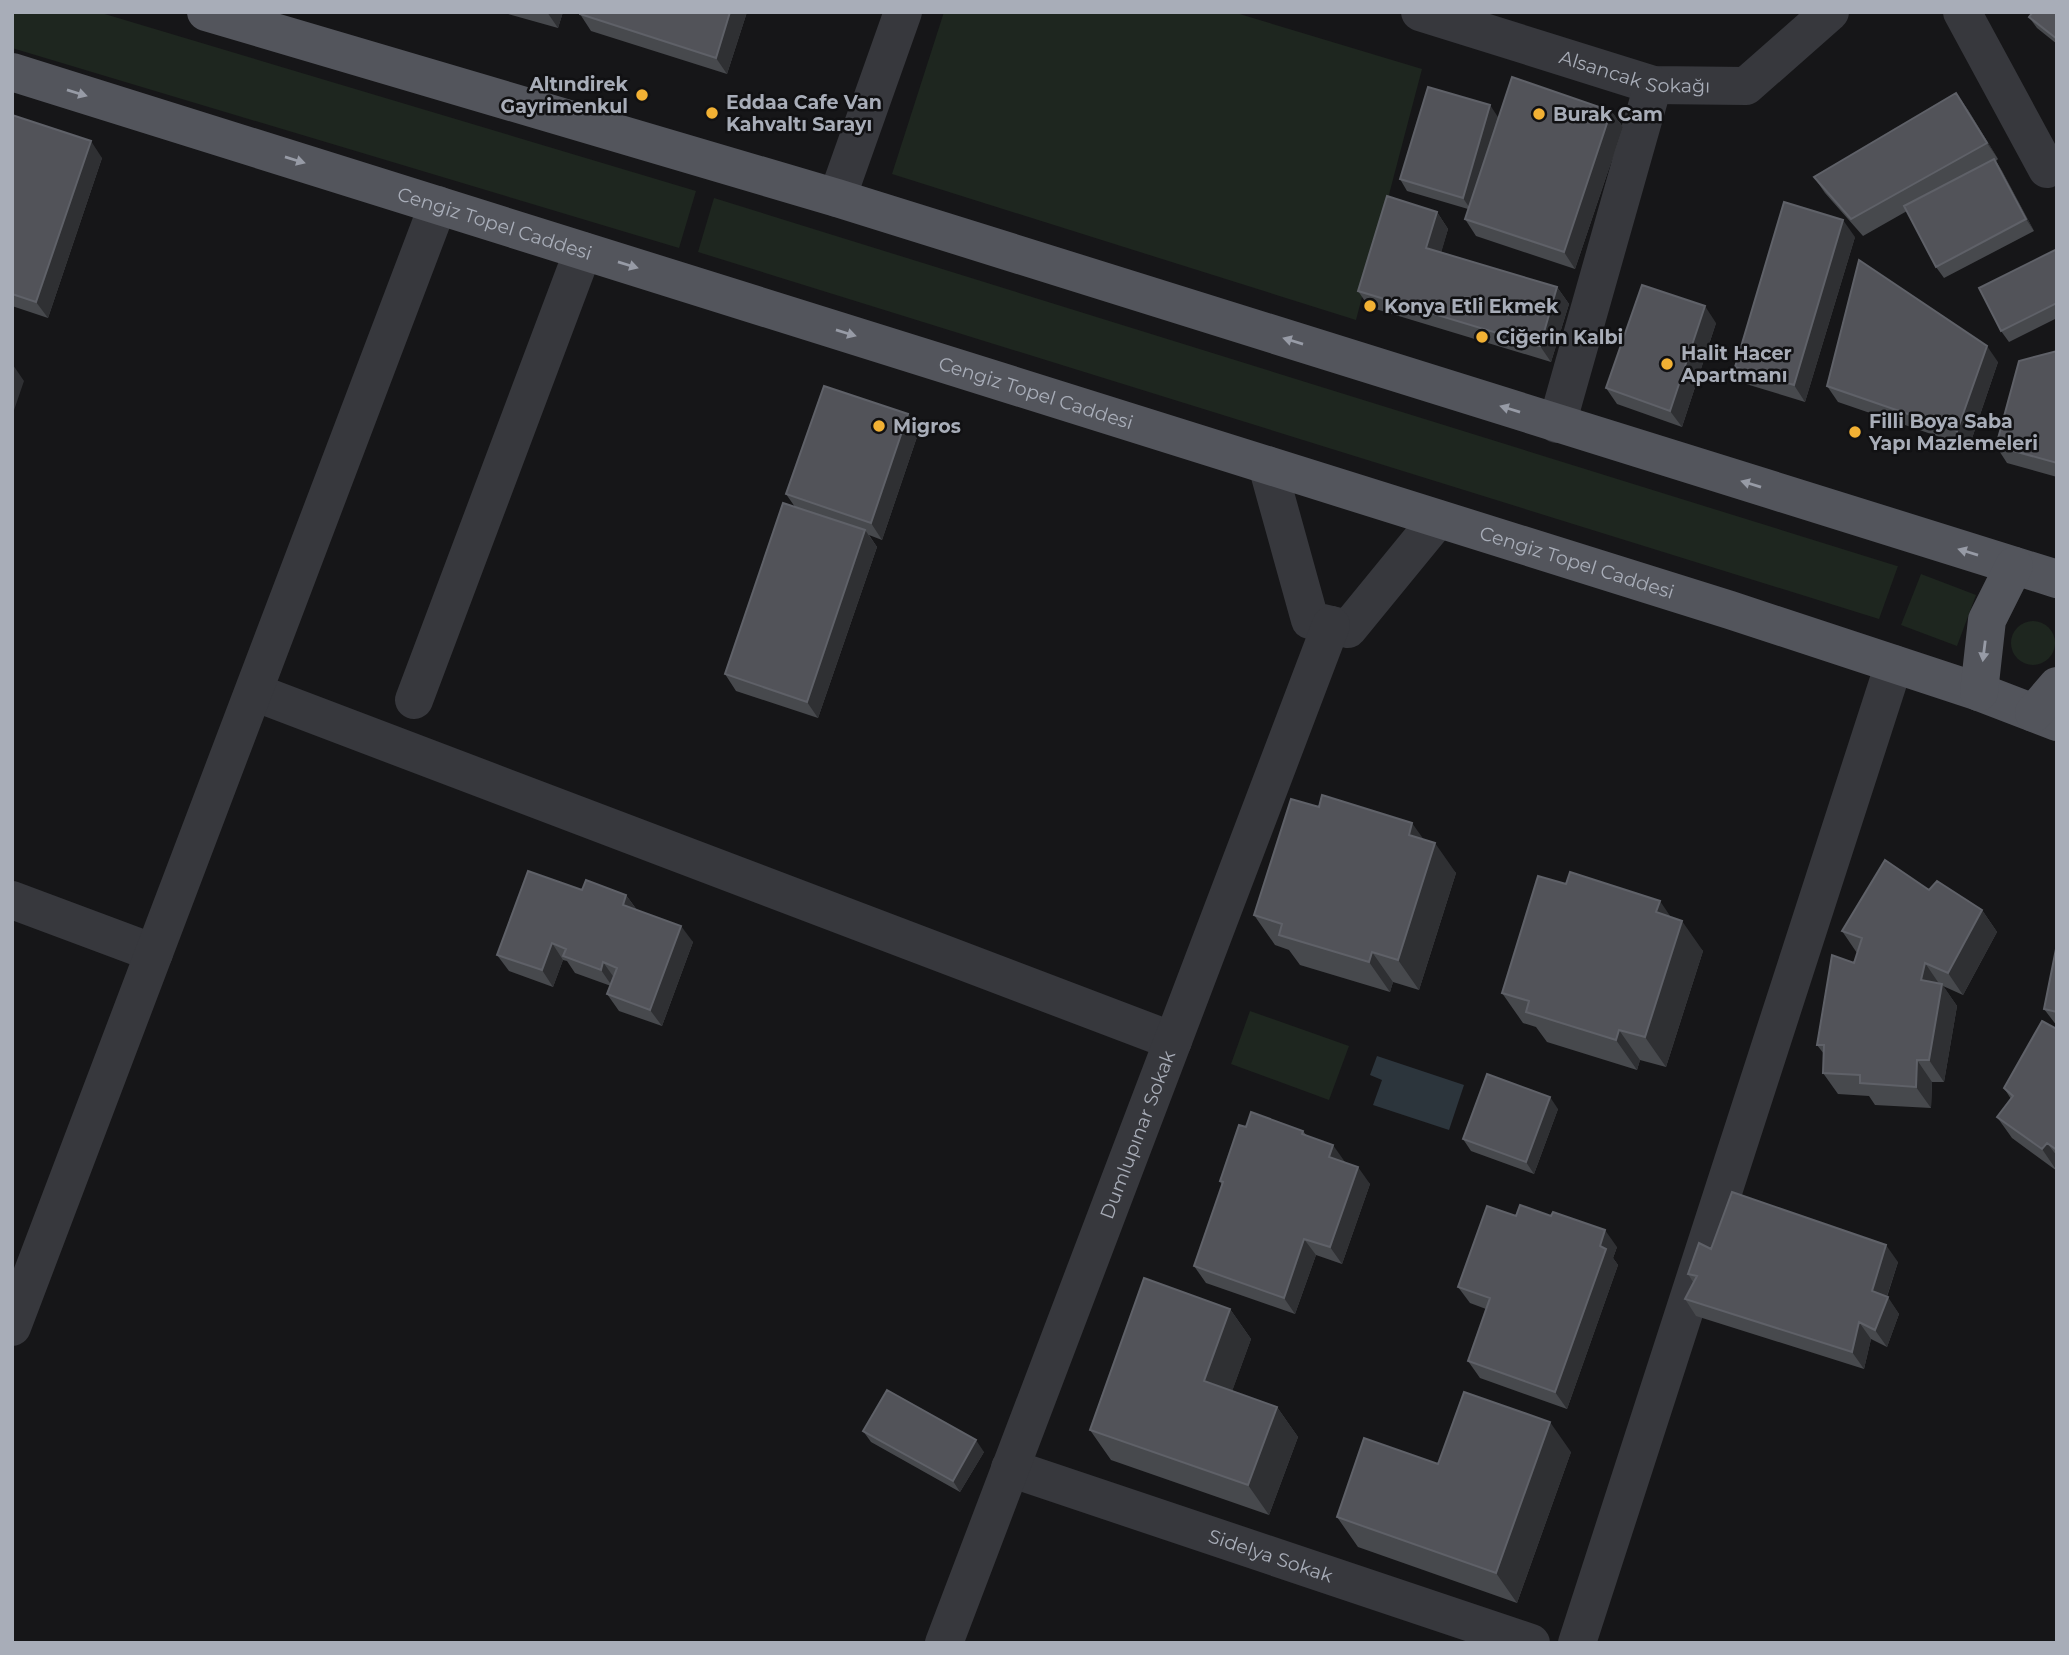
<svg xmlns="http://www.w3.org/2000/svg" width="2069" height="1655" font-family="Montserrat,sans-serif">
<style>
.green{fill:#1e261f}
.water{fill:#2c353c}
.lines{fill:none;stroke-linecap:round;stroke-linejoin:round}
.minor{stroke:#37383d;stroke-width:38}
.major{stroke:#53555c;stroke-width:38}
.wall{fill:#47494d}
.shaded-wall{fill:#2f3033}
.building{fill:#525359;stroke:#5f6168;stroke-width:2}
.oneway{fill:#979ba6}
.poi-dot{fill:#f2b134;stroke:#111113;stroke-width:2.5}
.labels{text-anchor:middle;stroke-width:5;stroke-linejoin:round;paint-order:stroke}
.street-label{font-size:19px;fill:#a8adb8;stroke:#111113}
.poi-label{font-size:19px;font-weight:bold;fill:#a8adb8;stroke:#111113;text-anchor:start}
</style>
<rect width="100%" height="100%" fill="#161618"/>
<path class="green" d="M12,12H98L696,191L679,248L12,48Z
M944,12H1233L1422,69L1356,320L892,174Z
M714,198L1897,566H1898L1879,619L698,252Z
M1921,574L1976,595L1957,646L1901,625Z
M2011 643a22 22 0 1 1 44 0a22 22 0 1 1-44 0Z
M1250,1011L1349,1046L1329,1100L1231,1064Z"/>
<path class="water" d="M1377,1056L1464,1085L1449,1130L1373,1105L1382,1080L1370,1075Z"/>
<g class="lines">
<g class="minor">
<path id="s1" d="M1420,12L1653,85L1746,86L1830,12"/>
<path d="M1962,12L2047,169"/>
<path d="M837,198L903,12"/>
<path d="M1557,424L1653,85"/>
<path d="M1267,465L1310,620L1348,629L1438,519"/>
<path d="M254,692L1173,1041"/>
<path d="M414,700L583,251"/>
<path d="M12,900L154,953"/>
<path d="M12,1327L438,205"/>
<path id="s2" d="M1010,1468L1531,1643"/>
<path id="s3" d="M944,1643L1331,625"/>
<path d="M1577,1643L1894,664"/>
</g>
<g class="major">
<path d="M206,12L837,198L2057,579"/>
<path id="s4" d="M12,72L1730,610L1979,692L2057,722"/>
<path d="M1979,692L1987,620L2014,566"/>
<path d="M2034,713L2057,686"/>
</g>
</g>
<path class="wall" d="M501,12H563L558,28Z
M747,12L727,74L591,31L580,14Z
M2057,12V44L2037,28L2029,17Z
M1956,93L1968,110L1998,159L1996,161L2002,171L2034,231L1944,278L1936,267L1907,211L1863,236L1825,193L1814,177Z
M1611,111L1623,127L1575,269L1476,236L1465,219L1468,209L1407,191L1400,179L1498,117Z
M12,115L102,158L48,318L12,306Z
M1437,212L1448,229L1441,252L1557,287L1569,304L1551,362L1369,307L1358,291Z
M1855,237L1805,402L1746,384L1735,367Z
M2057,249V318L2009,342L2001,331Z
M1716,323L1682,427L1617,404L1606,388Z
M2057,351V477L2007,463L1996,446Z
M1998,362L1969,447L1838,402L1827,386Z
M908,414L919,431L882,540L869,535L877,547L818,718L736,691L725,674L795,507L786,494Z
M1424,840L1456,873L1419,990L1393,982L1390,992L1300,965L1289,950L1275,945L1254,915Z
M582,890L626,895L637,910L693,942L662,1026L619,1011L607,994L611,986L575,973L567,961L563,960L553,987L509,971L497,955Z
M1929,890L1982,910L1997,932L1963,995L1943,986L1957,1006L1944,1082H1932L1931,1108L1875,1105L1869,1096L1838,1094L1823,1073L1824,1054L1817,1045L1854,963L1857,953L1842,931Z
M1671,918L1703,951L1666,1067L1640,1060L1637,1070L1547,1042L1536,1027L1523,1023L1502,993Z
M2057,944V1026L2044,1009Z
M2057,1029V1171L2012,1138L1997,1117L2011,1099L2004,1088Z
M1558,1109L1534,1174L1471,1151L1463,1139Z
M1246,1127L1303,1131L1307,1136L1345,1162L1370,1184L1342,1264L1316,1255L1295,1314L1206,1283L1194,1266L1222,1185L1220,1181Z
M1617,1247L1613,1258L1618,1265L1567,1409L1480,1378L1468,1361L1486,1309L1470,1303L1458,1287Z
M1711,1249L1898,1262L1887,1297L1899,1314L1887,1347L1871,1339L1864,1369L1696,1316L1685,1299L1693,1282L1688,1274Z
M1230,1309L1251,1339L1232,1391L1277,1407L1298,1437L1269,1515L1111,1460L1090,1430Z
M863,1431L984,1452L960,1492L871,1442Z
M1571,1452L1517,1603L1358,1547L1337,1517L1438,1464Z"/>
<path class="shaded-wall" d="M547,12H563L558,28Z
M730,12H747L727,74L716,58Z
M1956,93L1968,110L1998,159L1987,143Z
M1490,105L1498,117L1471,210L1463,198Z
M1611,111L1623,127L1575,269L1564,252Z
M91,141L102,158L48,318L36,302Z
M1994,159L2002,171L2034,231L2026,219Z
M1437,212L1448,229L1438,264L1426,248Z
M1843,220L1855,237L1805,402L1794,385Z
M1557,287L1569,304L1551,362L1540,346Z
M1705,306L1716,323L1682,427L1670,411Z
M1987,346L1998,362L1969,447L1957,431Z
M13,365L24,381L12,416V366Z
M908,414L919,431L882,540L871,523Z
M865,530L877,547L818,718L807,702Z
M1412,823L1432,851L1435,843L1456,873L1419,990L1398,960L1409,835Z
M626,895L638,912L623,905Z
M1660,901L1679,929L1682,921L1703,951L1666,1067L1645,1037L1656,912Z
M1982,910L1997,932L1963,995L1948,973Z
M681,926L693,942L662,1026L650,1010Z
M552,943L563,960L553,987L542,970Z
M1372,952L1393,982L1390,992L1369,962Z
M603,962L615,979L612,986L601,970Z
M1925,963L1940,985L1921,980Z
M1942,984L1957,1006L1944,1082L1929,1060Z
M1619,1030L1640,1060L1637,1070L1616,1040Z
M1917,1060L1932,1082L1931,1108L1916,1087Z
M1550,1097L1558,1109L1534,1174L1526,1162Z
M2047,1143L2057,1156V1171L2042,1149Z
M1333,1145L1345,1162L1340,1174L1329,1157Z
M1358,1167L1370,1184L1342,1264L1330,1247Z
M1605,1230L1617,1247L1613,1258L1618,1265L1567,1409L1555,1392Z
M1304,1239L1316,1255L1295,1314L1284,1298Z
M1886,1245L1898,1262L1883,1308L1872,1291Z
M1888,1297L1899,1314L1887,1347L1875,1330Z
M1230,1309L1251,1339L1225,1411L1204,1381Z
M1859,1322L1871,1339L1864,1369L1852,1352Z
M1277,1407L1298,1437L1269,1515L1248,1485Z
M1550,1422L1571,1452L1517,1603L1496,1573Z
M976,1440L984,1452L960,1492L953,1481Z"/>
<path class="building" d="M580,12H730L716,58L580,14Z
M2033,12H2057V39L2029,17Z
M1512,77L1611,111L1564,252L1465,219Z
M1428,87L1490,105L1463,198L1400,179Z
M1956,93L1987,143L1851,219L1814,177Z
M12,115L91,141L36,302L12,294Z
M1994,159L2026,219L1936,267L1904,206Z
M1387,196L1437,212L1426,248L1557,287L1540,346L1358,291Z
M1784,202L1843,220L1794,385L1735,367Z
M2057,249V303L2001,331L1979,288Z
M1859,260L1987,346L1957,431L1827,386Z
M1642,285L1705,306L1670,411L1606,388Z
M2057,351V463L1996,446L2019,361Z
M824,386L908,414L871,523L786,494Z
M783,503L865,530L807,702L725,674Z
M1322,795L1412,823L1409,835L1435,843L1398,960L1372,952L1369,962L1279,935L1282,924L1254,915L1291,799L1319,807Z
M1885,860L1929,890L1937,881L1982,910L1948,973L1925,963L1921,980L1942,984L1929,1060H1917L1916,1087L1860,1083V1075L1823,1073L1824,1045H1817L1832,955L1854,963L1862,938L1842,931Z
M528,871L582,890L586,880L626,895L623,905L681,926L650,1010L607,994L617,968L603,962L601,970L563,956L566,949L552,943L542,970L497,955Z
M1570,872L1660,901L1656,912L1682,921L1645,1037L1619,1030L1616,1040L1526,1012L1529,1001L1502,993L1538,876L1566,884Z
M2057,944V1012L2044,1009Z
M2042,1021L2057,1029V1150L2047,1143L2042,1149L1997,1117L2013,1096L2004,1088Z
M1487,1074L1550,1097L1526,1162L1463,1139Z
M1251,1112L1303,1131L1302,1134L1333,1145L1329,1157L1358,1167L1330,1247L1304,1239L1284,1298L1194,1266L1223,1182L1220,1181L1239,1125L1246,1127Z
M1732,1192L1886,1245L1872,1291L1888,1297L1875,1330L1859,1322L1852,1352L1685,1299L1697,1276L1688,1274L1699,1243L1711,1249Z
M1520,1205L1551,1216L1553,1212L1605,1230L1600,1246L1606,1249L1555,1392L1468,1361L1490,1298L1458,1287L1487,1206L1516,1216Z
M1144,1278L1230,1309L1204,1381L1277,1407L1248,1485L1090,1430Z
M887,1390L976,1440L953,1481L863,1431Z
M1464,1392L1550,1422L1496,1573L1337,1517L1364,1438L1438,1464Z"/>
<defs><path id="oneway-solid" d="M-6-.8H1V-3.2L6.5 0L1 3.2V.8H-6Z" transform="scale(1.75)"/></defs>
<g class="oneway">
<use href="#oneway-solid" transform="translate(77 93) rotate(17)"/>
<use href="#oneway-solid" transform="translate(295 160) rotate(17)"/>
<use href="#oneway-solid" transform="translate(628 265) rotate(17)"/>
<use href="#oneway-solid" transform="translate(846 333) rotate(17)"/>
<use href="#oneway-solid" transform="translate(1293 341) rotate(-163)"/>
<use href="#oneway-solid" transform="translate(1510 409) rotate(-163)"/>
<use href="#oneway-solid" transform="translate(1751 484) rotate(-163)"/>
<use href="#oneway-solid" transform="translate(1968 552) rotate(-163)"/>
<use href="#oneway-solid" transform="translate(1984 651) rotate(97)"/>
</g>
<g class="poi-dot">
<circle cx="642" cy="95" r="7"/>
<circle cx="712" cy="113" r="7"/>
<circle cx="1539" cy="114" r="7"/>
<circle cx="1370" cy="306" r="7"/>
<circle cx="1482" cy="337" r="7"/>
<circle cx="1667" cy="364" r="7"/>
<circle cx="879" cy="426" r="7"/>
<circle cx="1855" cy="432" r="7"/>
</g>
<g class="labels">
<g class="street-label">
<text dy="7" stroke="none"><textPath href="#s1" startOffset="224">Alsancak Sokağı</textPath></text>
<text dy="7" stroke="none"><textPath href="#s4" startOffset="506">Cengiz Topel Caddesi</textPath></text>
<text dy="7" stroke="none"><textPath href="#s4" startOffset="1073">Cengiz Topel Caddesi</textPath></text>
<text dy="7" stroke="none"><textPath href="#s4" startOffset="1640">Cengiz Topel Caddesi</textPath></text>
<text dy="7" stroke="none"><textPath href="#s3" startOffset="544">Dumlupınar Sokak</textPath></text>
<text dy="7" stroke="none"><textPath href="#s2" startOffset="275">Sidelya Sokak</textPath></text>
</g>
<g class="poi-label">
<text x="628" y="91" text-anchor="end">Altındirek<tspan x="628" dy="22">Gayrimenkul</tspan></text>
<text x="726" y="109">Eddaa Cafe Van<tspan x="726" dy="22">Kahvaltı Sarayı</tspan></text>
<text x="1553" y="121">Burak Cam</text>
<text x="1384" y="313">Konya Etli Ekmek</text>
<text x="1496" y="344">Ciğerin Kalbi</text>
<text x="1681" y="360">Halit Hacer<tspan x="1681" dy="22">Apartmanı</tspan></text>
<text x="1869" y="428">Filli Boya Saba<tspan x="1869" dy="22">Yapı Mazlemeleri</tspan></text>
<text x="893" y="433">Migros</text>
</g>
</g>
<rect width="2069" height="1655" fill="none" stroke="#a8adb8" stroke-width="28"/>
</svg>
